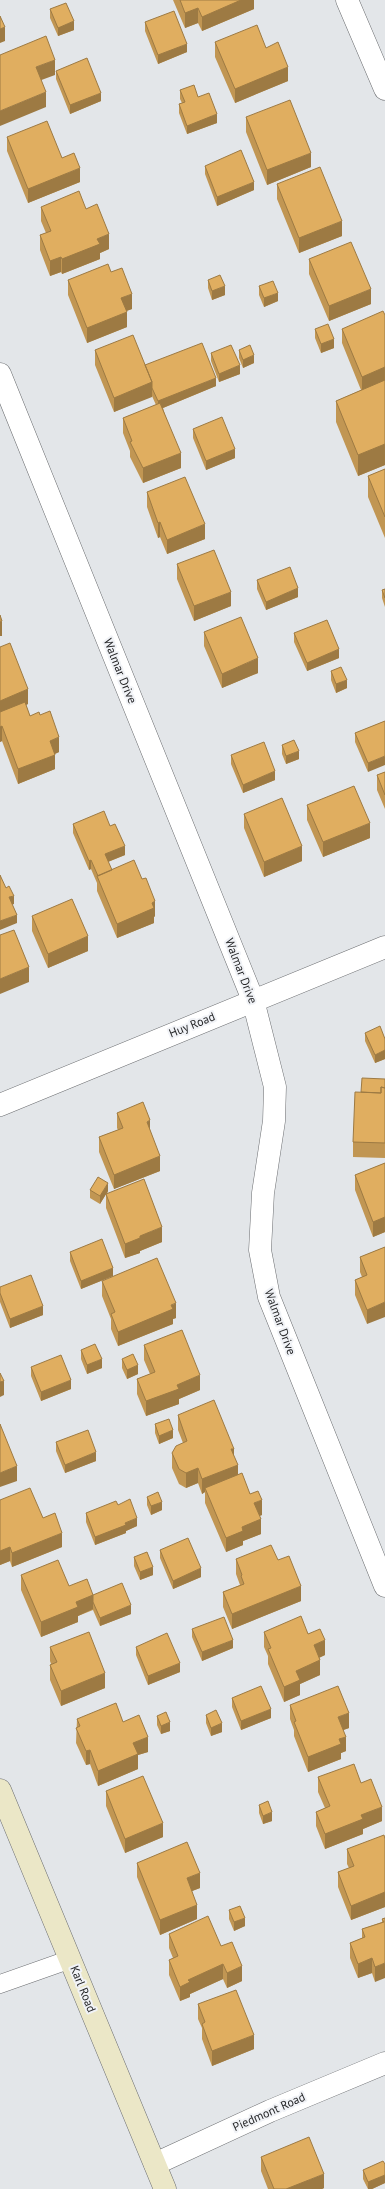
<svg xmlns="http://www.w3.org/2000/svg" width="385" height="2189" font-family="'PT Sans',sans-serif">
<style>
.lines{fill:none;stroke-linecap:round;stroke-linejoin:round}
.lane-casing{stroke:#6b6d70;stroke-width:19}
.street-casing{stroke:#6b6d70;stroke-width:23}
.secondary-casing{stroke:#6b6d70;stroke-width:23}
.lane{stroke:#fff;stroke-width:18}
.street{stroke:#fff;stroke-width:22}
.secondary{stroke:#ebe7c7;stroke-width:22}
.wall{fill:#c19653}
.shaded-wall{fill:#9d7a43}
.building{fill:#e0ae60;stroke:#9d7a43}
.labels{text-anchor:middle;stroke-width:4;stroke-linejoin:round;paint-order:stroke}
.street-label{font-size:12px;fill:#28292b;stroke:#f1f3f7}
</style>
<rect width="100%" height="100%" fill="#e3e6e9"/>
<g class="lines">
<g class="lane-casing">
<path id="lane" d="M0,1984L71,1959"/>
</g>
<g class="street-casing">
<path id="street" d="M347,0L385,89
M0,374L253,1000L275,1087L274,1121L263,1193L260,1250L269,1297L385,1586
M0,1105L385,947
M155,2164L270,2111L385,2063"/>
</g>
<g class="secondary-casing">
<path id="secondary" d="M0,1790L165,2189"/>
</g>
<use href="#lane" class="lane"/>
<use href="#street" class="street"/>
<use href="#secondary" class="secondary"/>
</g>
<path class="wall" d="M173,0H254V9L202,31L198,23L185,28Z
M50,9L74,30L58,36L50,18Z
M145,22L187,52L158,64L145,31Z
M215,42L266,48L288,81L235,103L215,57Z
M56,71L101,101L70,114L56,79Z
M180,90L198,97L217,123L187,134L179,113V104L182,103L180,99Z
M246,117L311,167L267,185L246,132Z
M7,137L80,182L28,203L7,151Z
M205,166L254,190L217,206L205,174Z
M277,184L342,236L299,253L277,199Z
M41,207L86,209L109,249L100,253V259L62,274L61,272L50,276L40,250V235L46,233L41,221Z
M309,259L371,304L329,321L309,274Z
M111,272L132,309L126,311L127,327L87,343L68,295V280Z
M208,280L225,295L212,300L208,288Z
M259,286L278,301L264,307L259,295Z
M385,315V465L358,476L336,422V401L361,390L342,343V329Z
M315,329L334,348L321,353L315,338Z
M95,350L216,386L163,408L181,468L143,483L130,457V451L123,433V418L156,405L152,396L114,412L95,365Z
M239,350L254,363L243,368L239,358Z
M211,353L240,374L219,382L211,361Z
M193,429L235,458L206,470L193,438Z
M385,469V538L368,497V476Z
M147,492L205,539L167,554L160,537L158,538L147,507Z
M177,564L231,606L194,621L177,579Z
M257,580L298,597L266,610L257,589Z
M385,589V607L382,598V590Z
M204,632L258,673L222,688L204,646Z
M294,633L339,658L307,671L294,642Z
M0,647L28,704L26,705L30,716L40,715L59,752L55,754V769L18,784L2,741L0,742Z
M331,671L347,688L336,693L331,680Z
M385,721L368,772L355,742V733Z
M282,745L299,759L286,764L282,754Z
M231,755L275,780L243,793L231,764Z
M385,772V809L377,790V775Z
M307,805L370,838L323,857L307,820Z
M244,814L302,861L264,877L244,828Z
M73,824L110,826L125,855L108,862L112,870L155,916L154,917V923L117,938L97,891V883L91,869L89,870L73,833Z
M32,916L88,951L48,968L32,931Z
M365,1033L385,1039V1059L375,1063L365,1041Z
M385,1079V1158L353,1157V1142L361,1092Z
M117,1113L150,1130L160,1171L114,1189L99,1152V1137L118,1130L117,1128Z
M385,1163V1232L373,1237L355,1190V1175Z
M90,1190L108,1191L107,1194L162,1242L140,1251V1253L125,1258L106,1208V1194L100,1204L90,1198Z
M385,1247L367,1324L355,1295V1280L362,1277L360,1272V1257Z
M70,1252L113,1276L81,1289L70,1261Z
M102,1281L176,1318L173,1319V1324L118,1346L111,1329V1319L102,1296Z
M0,1287L43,1315L10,1328L0,1302Z
M144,1345L200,1390L179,1399V1404L146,1416L137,1394V1379L150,1374L144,1360Z
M81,1350L102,1368L87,1374L81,1359Z
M122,1359L138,1374L127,1379L122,1368Z
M31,1367L71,1389L41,1401L31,1376Z
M178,1415L234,1457L238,1475L250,1494L262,1515L259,1516L261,1534L243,1541V1545L226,1552L205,1503V1492L202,1494L198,1483L186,1488L179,1484L172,1468V1453L183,1443L178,1430Z
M155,1424L173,1438L159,1444L155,1433Z
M56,1442L96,1461L65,1473L56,1451Z
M147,1497L162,1510L151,1515L147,1505Z
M0,1500L43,1518L62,1547L12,1567L10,1561L0,1565Z
M118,1505L137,1526L126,1531V1533L95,1545L86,1522V1513Z
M160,1550L201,1577L173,1589L160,1558Z
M134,1557L153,1575L140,1580L134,1566Z
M236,1559L278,1560L301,1601L232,1629L223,1607V1592L240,1585L236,1574Z
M21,1575L69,1586L93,1595L131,1614L100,1626L93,1610L78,1616V1622L41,1637L21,1590Z
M192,1629L233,1648L202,1661L192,1637Z
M264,1632L308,1634L325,1655L319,1658L320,1675L300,1684V1695L284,1702L268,1664V1656L264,1647Z
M50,1647L105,1688L61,1706L50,1680V1665L51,1664L50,1661Z
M136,1647L180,1672L148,1685L136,1655Z
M232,1698L271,1718L241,1730L232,1707Z
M290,1705L349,1728L343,1730L346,1751L341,1753V1759L308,1772L294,1736V1730L290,1719Z
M206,1715L222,1732L211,1736L206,1723Z
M157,1716L170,1731L161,1734L157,1725Z
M77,1719L123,1722L148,1752L138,1755V1769L98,1786L90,1764L86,1765L76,1743Z
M318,1777L361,1783L382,1821L363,1829V1834L325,1849L316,1826V1812L325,1808L318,1792Z
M106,1791L163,1837L125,1853L106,1806Z
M259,1805L272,1821L263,1824L259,1813Z
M385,1839V1907L351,1920L338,1887V1872L349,1868L347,1864V1849Z
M137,1863L200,1888L192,1891L197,1919L160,1935L137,1877Z
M229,1910L245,1926L234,1931L229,1919Z
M385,1918L375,1982L372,1973L358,1978L350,1958V1943L362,1938V1929L382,1922V1919Z
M169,1934L221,1946L242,1981L227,1988L223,1979L190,1994V1997L180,2001L169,1975V1960L173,1958L169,1948Z
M198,2004L254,2049L212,2066L202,2039V2028L198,2019Z
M261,2157L324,2188L322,2189H268L261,2171Z
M385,2164V2183L372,2189H368L363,2179V2170Z"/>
<path class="shaded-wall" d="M241,0H254V9L202,31V17Z
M198,8V23L185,28V13Z
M74,21V30L58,36V28Z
M5,27V41L0,43V29Z
M187,44V52L158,64V55Z
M55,60V75L36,82V67Z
M288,67V81L235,103V89Z
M46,92V107L0,126V111Z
M101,93V101L70,114V105Z
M217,114V123L187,134V126Z
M311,153V167L267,185V170Z
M80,168V182L28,203V189Z
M254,182V190L217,206V197Z
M342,221V236L299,253V238Z
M109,234V249L100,253V259L62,274V259L97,239Z
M61,257V272L50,276V261Z
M225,286V295L212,300V291Z
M371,289V304L329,321V306Z
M278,293V301L264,307V298Z
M132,294V309L121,313V298Z
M127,312V327L87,343V328Z
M334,339V348L321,353V344Z
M254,355V363L243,368V360Z
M240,365V374L219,382V374Z
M385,367V382L362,392V377Z
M216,378V386L158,410V401Z
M152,382V397L114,412V398Z
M385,444V465L358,476V455Z
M235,449V458L206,470V461Z
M181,453V468L143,483V468Z
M160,522V537L158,538V523Z
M205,524V539L167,554V540Z
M298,588V597L266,610V602Z
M231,592V606L194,621V606Z
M2,621V636H0V622Z
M339,649V658L307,671V663Z
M258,658V673L222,688V674Z
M347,680V688L336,693V684Z
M28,689V704L0,715V701Z
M2,726V741L0,742V727Z
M59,737V752L50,756V741Z
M299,751V759L286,764V756Z
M55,755V769L18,784V769Z
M385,756V765L368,772V763Z
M275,771V780L243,793V785Z
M370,823V838L323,857V842Z
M125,846V855L105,863V854Z
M302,846V861L264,877V862Z
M91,860V869L89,870V861Z
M14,896V904L9,906V897Z
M155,901V916L154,917V923L117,938V924Z
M17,915V923L0,930V921Z
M88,936V951L48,968V954Z
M29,967V982L0,994V979Z
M385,1050V1059L375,1063V1055Z
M150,1120V1135L147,1122Z
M160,1156V1171L114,1189V1175Z
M108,1183V1191L100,1204V1196Z
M385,1217V1232L373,1237V1222Z
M162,1227V1242L140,1251V1253L125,1258V1244L140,1236Z
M113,1268V1276L81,1289V1281Z
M385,1302V1317L367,1324V1310Z
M176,1303V1318L173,1319V1324L118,1346V1332Z
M43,1306V1315L10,1328V1319Z
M102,1359V1368L87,1374V1365Z
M138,1365V1374L127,1379V1370Z
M200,1375V1390L179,1399V1404L146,1416V1401L177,1385Z
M71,1380V1389L41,1401V1392Z
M4,1381V1395L0,1397V1382Z
M173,1430V1438L159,1444V1436Z
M231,1449H234V1463Z
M96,1452V1461L65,1473V1465Z
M238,1465V1479L205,1488V1492L202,1494V1479Z
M17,1466V1481L0,1487V1473Z
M198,1468V1483L186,1488V1473Z
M262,1500V1515L254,1518V1503Z
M162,1502V1510L151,1515V1506Z
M137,1518V1526L126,1531V1533L95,1545V1537Z
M261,1519V1534L243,1541V1545L226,1552V1538L242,1527Z
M62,1533V1547L12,1567V1553Z
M10,1547V1561L0,1565V1551Z
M153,1567V1575L140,1580V1572Z
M201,1568V1577L173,1589V1581Z
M301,1586V1601L232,1629V1614Z
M93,1595V1609L78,1616V1622L41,1637V1622L76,1602Z
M131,1605V1614L100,1626V1618Z
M233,1640V1648L202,1661V1652Z
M325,1640V1655L314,1660V1645Z
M320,1660V1675L300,1684V1695L284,1702V1687L296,1671Z
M180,1663V1672L148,1685V1676Z
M105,1673V1688L61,1706V1691Z
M271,1709V1718L241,1730V1721Z
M349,1713V1728L338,1732V1717Z
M170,1722V1731L161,1734V1726Z
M222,1723V1732L211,1736V1728Z
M148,1737V1752L138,1755V1769L98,1786V1771L133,1743Z
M346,1737V1751L341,1753V1759L308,1772V1757L339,1739Z
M90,1750V1764L86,1765V1751Z
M382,1807V1821L363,1829V1834L325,1849V1834L361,1815Z
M272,1812V1821L263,1824V1816Z
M163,1823V1837L125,1853V1839Z
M200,1873V1888L187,1893V1878Z
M385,1892V1907L351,1920V1906Z
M197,1905V1919L160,1935V1920Z
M245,1918V1926L234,1931V1922Z
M372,1958V1973L358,1978V1964Z
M385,1963V1978L375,1982V1967Z
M223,1964V1979L190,1994V1997L180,2001V1987L188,1980Z
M242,1966V1981L227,1988V1973Z
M254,2035V2049L212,2066V2051Z
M324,2174V2188L322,2189H286Z
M385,2175V2183L372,2189H368V2182Z"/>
<path class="building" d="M180,0H241L202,17L198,8L185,13Z
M66,3L74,21L58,28L50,9Z
M174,11L187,44L158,55L145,22Z
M0,16L5,27L0,29Z
M257,25L266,48L278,42L288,67L235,89L215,42Z
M46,36L55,60L36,67L46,92L0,111V55Z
M87,58L101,93L70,105L56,71Z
M194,85L198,97L209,93L217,114L187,126L179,104L185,102L180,90Z
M290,100L311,153L267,170L246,117Z
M47,121L62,158L74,153L80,168L28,189L7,137Z
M241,150L254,182L217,197L205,166Z
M320,167L342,221L299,238L277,184Z
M79,191L86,209L97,204L109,234L97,239L100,244L62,259L61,257L50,261L40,235L51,231L41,207Z
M351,242L371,289L329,306L309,259Z
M108,264L111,272L122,268L132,294L121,298L127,312L87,328L68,280Z
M220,275L225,286L212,291L208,280Z
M273,281L278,293L264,298L259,286Z
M383,311L385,315V367L362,377L342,329Z
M328,324L334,339L321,344L315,329Z
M133,335L152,382L114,398L95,350Z
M202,343L216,378L158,401L152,388V382L145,365Z
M231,345L240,365L219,374L211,353Z
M250,345L254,355L243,360L239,350Z
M385,380V444L358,455L336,401Z
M160,403L181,453L143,468L130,442L132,441L123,418Z
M222,417L235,449L206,461L193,429Z
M385,469V517L368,476Z
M185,477L205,524L167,540L160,522L158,523L147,492Z
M214,550L231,592L194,606L177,564Z
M290,567L298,588L266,602L257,580Z
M385,589V598L382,590Z
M0,615L2,621L0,622Z
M241,617L258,658L222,674L204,632Z
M327,620L339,649L307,663L294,633Z
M10,643L28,689L0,701V647Z
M341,667L347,680L336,684L331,671Z
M25,702L30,716L39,712L40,715L50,711L59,737L50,741L55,755L18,769L2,726L0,727V712Z
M385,721V756L368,763L355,733Z
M294,740L299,751L286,756L282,745Z
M264,742L275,771L243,785L231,755Z
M385,772V795L377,775Z
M354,786L370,823L323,842L307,805Z
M282,798L302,846L264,862L244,814Z
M104,811L110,826L115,824L125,846L105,854L112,870L98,876L91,860L89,861L73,824Z
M134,860L142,879L146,878L155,901L152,903L154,908L117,924L97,876Z
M0,875L6,888L9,886L14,896L9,897L17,915L0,921Z
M72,899L88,936L48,954L32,916Z
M14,930L29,967L0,979V935Z
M380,1026L385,1039V1050L375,1055L365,1033Z
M362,1078L385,1079V1088L381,1087V1093L361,1092Z
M381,1087L385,1088V1143L353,1142L355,1092L381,1093Z
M143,1102L150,1120L147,1122L160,1156L114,1175L99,1137L123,1128L117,1113Z
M385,1163V1217L373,1222L355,1175Z
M98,1177L108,1183L100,1196L90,1190Z
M144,1179L162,1227L140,1236V1238L125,1244L106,1194Z
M102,1239L113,1268L81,1281L70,1252Z
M385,1247V1302L367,1310L355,1280L367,1275L360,1257Z
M157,1258L176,1303L171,1305L173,1309L118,1332L111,1314L115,1312L102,1281Z
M31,1275L43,1306L10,1319L0,1293V1287Z
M182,1330L200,1375L177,1385L179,1389L146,1401L137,1379L155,1372L144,1345Z
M95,1344L102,1359L87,1365L81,1350Z
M133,1354L138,1365L127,1370L122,1359Z
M61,1355L71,1380L41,1392L31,1367Z
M0,1373L4,1381L0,1382Z
M214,1400L234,1449H231L238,1465L202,1479L198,1468L186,1473L179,1469L172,1453L176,1446L187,1441L178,1415Z
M169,1419L173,1430L159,1436L155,1424Z
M0,1424L17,1466L0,1473Z
M88,1430L96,1452L65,1465L56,1442Z
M242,1473L250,1494L258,1491L262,1500L254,1503L261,1519L242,1527L243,1531L226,1538L205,1488Z
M30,1488L43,1518L55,1513L62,1533L12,1553L10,1547L0,1551V1500Z
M158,1492L162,1502L151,1506L147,1497Z
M130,1499L137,1518L125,1523L126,1525L95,1537L86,1513L116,1501L118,1505Z
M188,1538L201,1568L173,1581L160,1550Z
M271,1545L278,1560L289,1556L301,1586L232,1614L223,1592L244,1584L241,1576L242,1575L236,1559Z
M147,1552L153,1567L140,1572L134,1557Z
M58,1560L69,1586L87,1579L93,1595L76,1602L78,1607L41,1622L21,1575Z
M122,1583L131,1605L100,1618L93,1602V1595Z
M301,1616L308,1634L320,1629L325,1640L314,1645L320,1660L296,1671L300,1680L284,1687L268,1649L271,1648L264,1632Z
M224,1617L233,1640L202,1652L192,1629Z
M89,1632L105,1673L61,1691L50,1665L57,1662L50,1647Z
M167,1633L180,1663L148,1676L136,1647Z
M261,1686L271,1709L241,1721L232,1698Z
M338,1686L349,1713L338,1717L346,1737L339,1739L341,1744L308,1757L294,1722L296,1721L290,1705Z
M116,1703L123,1722L139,1715L148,1737L133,1743L138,1754L98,1771L90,1750L86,1751L76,1728L80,1726L77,1719Z
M216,1710L222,1723L211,1728L206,1715Z
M166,1712L170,1722L161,1726L157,1716Z
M354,1764L361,1783L371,1779L382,1807L361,1815L363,1819L325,1834L316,1812L330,1806L318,1777Z
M143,1776L163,1823L125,1839L106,1791Z
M268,1801L272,1812L263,1816L259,1805Z
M384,1835L385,1839V1892L351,1906L338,1872L354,1866L347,1849Z
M187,1842L200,1873L187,1878L197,1905L160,1920L137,1863Z
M240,1906L245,1918L234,1922L229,1910Z
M208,1916L221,1946L232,1942L242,1966L227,1973L223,1964L188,1980L190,1982L180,1987L169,1960L178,1956L169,1934Z
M385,1918V1963L375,1967L372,1958L358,1964L350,1943L365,1937L362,1929L384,1922L382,1919Z
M236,1990L254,2035L212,2051L202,2024L205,2022L198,2004Z
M309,2137L324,2174L286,2189H274L261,2157Z
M383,2161L385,2164V2175L368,2182L363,2170Z"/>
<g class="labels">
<g class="street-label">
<text transform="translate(120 671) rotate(68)" y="4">Walmar Drive</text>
<text transform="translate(241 971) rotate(69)" y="4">Walmar Drive</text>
<text transform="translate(192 1025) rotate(-22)" y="4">Huy Road</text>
<text transform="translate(280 1322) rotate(70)" y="4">Walmar Drive</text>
<text transform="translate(83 1989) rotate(68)" y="4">Karl Road</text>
<text transform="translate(269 2112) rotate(-24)" y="4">Piedmont Road</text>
</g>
</g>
</svg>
